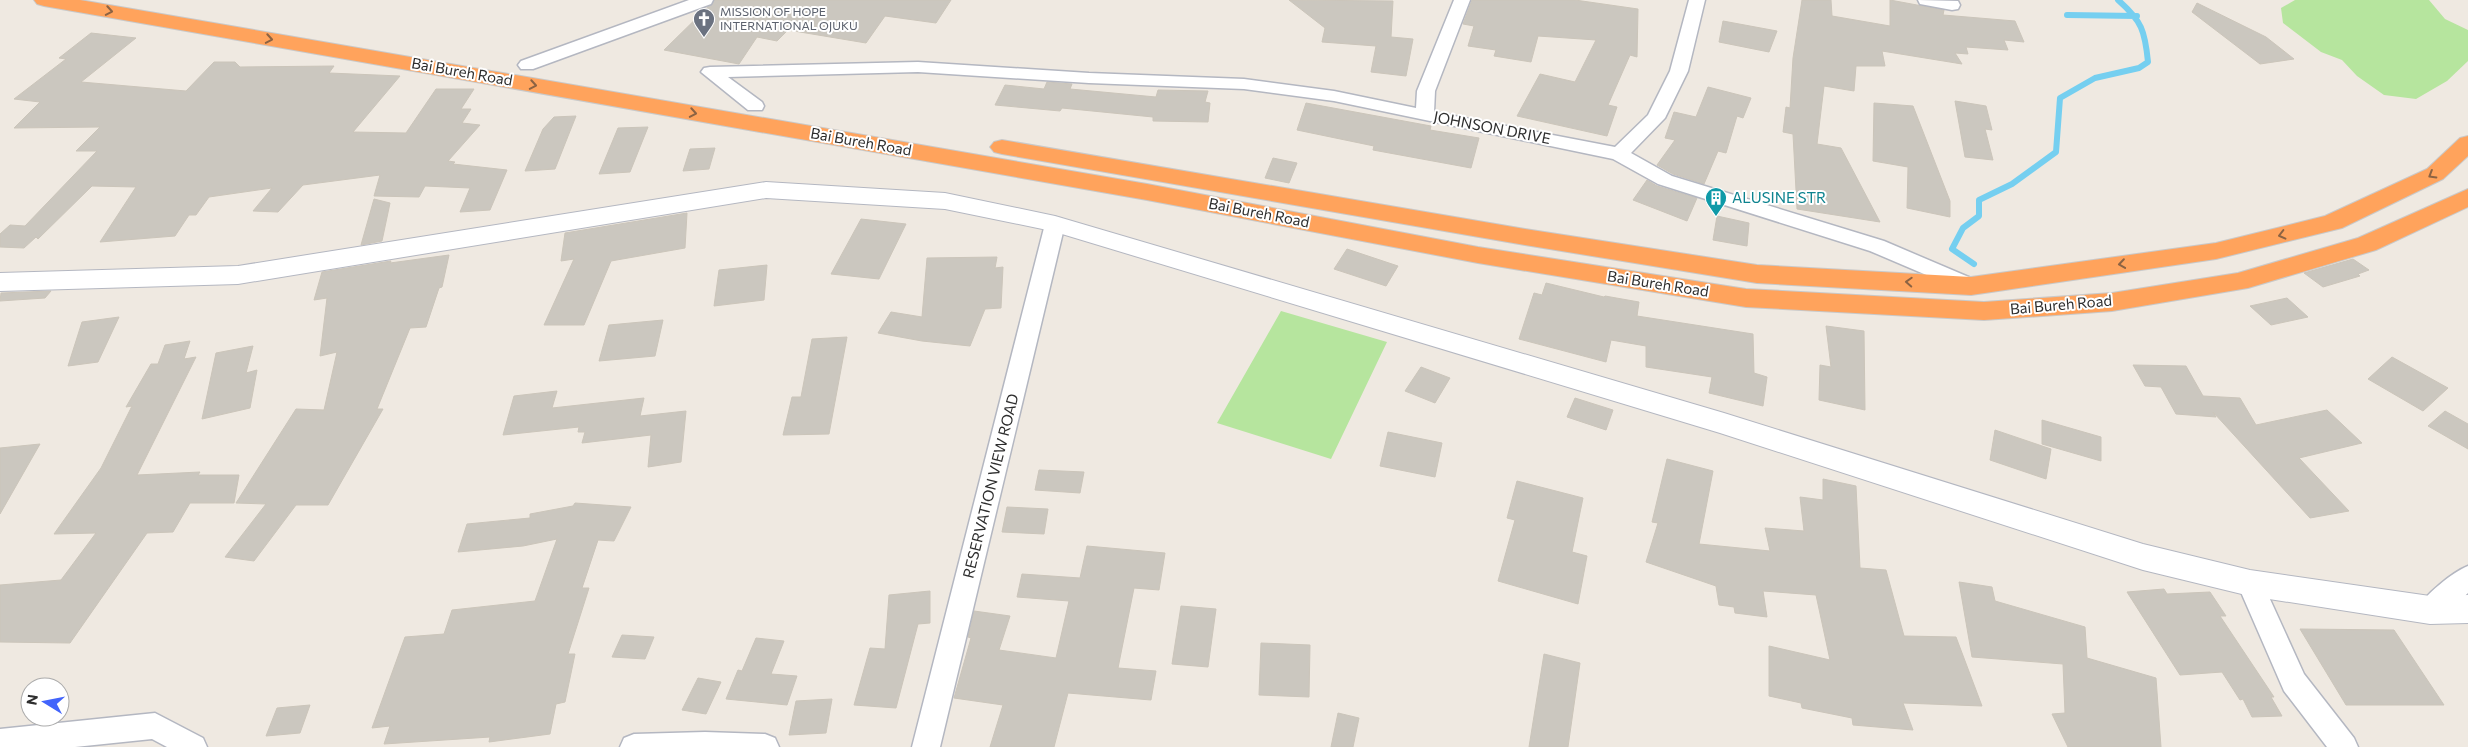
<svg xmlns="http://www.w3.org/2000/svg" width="2468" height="747" font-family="Commissioner,sans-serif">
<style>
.green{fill:#b6e59e}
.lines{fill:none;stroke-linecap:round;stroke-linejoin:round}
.stream{stroke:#75cff0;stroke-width:6}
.building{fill:#cbc7bf;stroke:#cbc5ba}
.street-casing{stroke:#b4b7c1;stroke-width:3}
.secondary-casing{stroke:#b4b7c1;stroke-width:2}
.highway-casing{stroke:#c9c9c9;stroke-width:2}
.street{fill:#fff;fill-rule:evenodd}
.secondary{fill:#fff;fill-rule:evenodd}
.highway{fill:#ffa35c;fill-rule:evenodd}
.oneway{stroke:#8c6343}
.labels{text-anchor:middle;stroke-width:4;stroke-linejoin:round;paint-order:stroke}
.far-worship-label{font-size:12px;fill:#5b616d;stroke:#fff;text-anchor:start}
.street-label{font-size:15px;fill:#2e2e2e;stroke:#fff}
.culture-label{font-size:15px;fill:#0d838f;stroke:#fff;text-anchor:start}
</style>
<rect width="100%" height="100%" fill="#efe9e1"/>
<path class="green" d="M2295,0H2429L2445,19L2468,30V61L2447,81L2416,99L2384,95L2357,76L2342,60L2321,52L2283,23L2281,8Z
M1281,311L1387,342L1331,459L1217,423Z"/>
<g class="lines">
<path class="stream" d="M2067,15L2137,16
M1974,264L1952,249L1963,228L1979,216V200L2012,184L2056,152L2060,98L2095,78L2139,68L2148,62C2145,31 2142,21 2118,0"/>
</g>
<path class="building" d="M715,0H951L936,23L885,16L866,43L788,30L777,41L757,37L739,64L664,50Z
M1289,0L1393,1L1391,37L1413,39L1406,76L1371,72L1376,46L1322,42L1325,28Z
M1472,0H1575L1638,9L1637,57L1630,55L1608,105L1617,107L1607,136L1517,116L1540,74L1575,82L1596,40L1538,36L1531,62L1494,56L1496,50L1468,46L1474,26L1463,24Z
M1802,0H1831L1832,16L1890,26V0L1944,10L1943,15L2015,21L2024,42L2004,40L2008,50L1966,47L1968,54L1955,53L1962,64L1882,51L1885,66H1856L1854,91L1824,86L1817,144L1841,148L1880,222L1797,209L1793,134L1783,132L1786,107L1790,108L1793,58Z
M2197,3L2266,37L2294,59L2260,64L2192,12Z
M1723,21L1777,31L1769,52L1719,42Z
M91,33L136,38L81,82L186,91L214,62H235L240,67L334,66L329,73L400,76L353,132L406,133L436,89H474L461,109H471L462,123L480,125L448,161L455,162L453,164L507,170L490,210L460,212L470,188L425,186L419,197L374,196L380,175L303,185L278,212L253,211L272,188L209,197L196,215H189L175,236L100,242L136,187L92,186L38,239L36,237L24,248L0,247V234L10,225L25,226L97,151H76L100,127L14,128L40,102L14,99L66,59L59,58Z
M1047,82L1072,84L1070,89L1156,97L1158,90L1208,91L1205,102L1210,103L1208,122L1153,121V117L1062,108L1060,111L995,105L1005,85L1044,89Z
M1708,87L1751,98L1743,118L1737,116L1726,153L1718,151L1704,184L1673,174L1657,165L1675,140L1665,138L1674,112L1696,117Z
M1955,101L1986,106L1992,130L1985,129L1993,160L1965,157Z
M1306,103L1431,126L1430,130L1479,138L1471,168L1373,150L1374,146L1297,130Z
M1874,103L1913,106L1950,201V217L1907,208L1908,167L1873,161Z
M576,116L555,169L525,171L543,129L554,117Z
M648,127L630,172L599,174L618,128Z
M715,148L709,169L683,171L690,149Z
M1273,158L1297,163L1289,183L1265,178Z
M1647,180L1657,186L1697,198L1687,221L1633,200Z
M374,199L390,203L382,241L361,245Z
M687,213L685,248L611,261L584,325H544L574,259L561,261L565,233Z
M1717,216L1749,223L1747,246L1713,240Z
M861,219L906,224L879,279L831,274Z
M1347,249L1398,266L1386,286L1334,269Z
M449,255L442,287L439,288L426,327L410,328L377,409H383L328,505H296L254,561L225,557L266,504L236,503L296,409L324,410L337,352L320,356L327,298L314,300L322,272L391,261L390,263Z
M997,257L995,268L1003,267L1001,308L985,309L970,346L922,341L878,333L891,312L922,317L927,258Z
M2353,259L2369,270L2358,274L2360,276L2323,287L2304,273Z
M767,265L764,300L714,306L719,270Z
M1546,283L1604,297L1605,296L1639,302L1637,316L1753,334L1754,373L1767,377L1763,406L1709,393L1712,377L1646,367V346L1611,340L1606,362L1519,339L1534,293L1542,295Z
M51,291L45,298L0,301L1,293Z
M2287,298L2308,317L2271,325L2250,306Z
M119,317L98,362L68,366L82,322Z
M663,320L655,356L599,361L609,325Z
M1826,326L1864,331L1865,410L1819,400L1820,365L1831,367Z
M847,337L829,434L783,435L792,397H801L812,339Z
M190,341L184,359L196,357L137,475L200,472L198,475H239L234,503H190L173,532L147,533L70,643L0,642V585L61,580L96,533L54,534L101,468L132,406L126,407L151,364H158L165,345Z
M253,346L246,373L257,370L250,408L202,419L216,353Z
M2392,357L2448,388L2423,411L2368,379Z
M2133,365L2186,366L2203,396L2240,398L2256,425L2327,410L2362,443L2299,458L2349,511L2310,518L2213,412L2216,417L2176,414L2161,387L2145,386Z
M1421,367L1450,378L1435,403L1405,391Z
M557,391L552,408L644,398L640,416L686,411L681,462L648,467L651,435L582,443L585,432H578L579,427L503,435L514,396Z
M1575,398L1613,410L1606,430L1567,417Z
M2445,411L2468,424V449L2428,426Z
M2042,420L2101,437V461L2042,444Z
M1995,430L2051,449L2046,479L1990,460Z
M1388,432L1442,443L1435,477L1380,466Z
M40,444L0,514V448Z
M1667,459L1713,471L1699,544L1770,551L1765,528L1804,531L1800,497L1823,500V479L1856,486L1860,568L1886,570L1904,636L1956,637L1982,706L1903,703L1913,730L1853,725L1852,718L1802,708L1801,703L1769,696V646L1830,660L1816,595L1763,591L1767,617L1735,613L1734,607L1719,605L1716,586L1646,562L1658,523L1652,522Z
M1039,470L1084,472L1080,493L1035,490Z
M1517,481L1583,498L1572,552L1587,556L1578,604L1498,581L1515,520L1507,518Z
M575,503L631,507L614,541L598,540L582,588H589L568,654H575L565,702L556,704L550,734L489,742L490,737L384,744L390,726L372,728L405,637L444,634L452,610L535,601L557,539L523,546L458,552L467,524L530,518V514L573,506Z
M1007,507L1048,509L1044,534L1002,532Z
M1087,546L1165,553L1159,590L1134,588L1118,668L1156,671L1151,700L1068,693L1054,747H990L1003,705L954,698L971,638L968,637L974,611L1010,616L999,650L1056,658L1069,601L1017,597L1022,574L1080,578Z
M1959,582L1992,587L1995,601L2085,627L2087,658L2156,678L2161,747H2068L2052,714L2065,713L2063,664L1972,657Z
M2164,589L2167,594L2210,592L2226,616H2220L2274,697H2271L2282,716L2252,717L2243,699L2240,700L2222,672L2180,675L2127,592Z
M930,591V623L918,624L896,708L854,705L870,648L885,649L889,595Z
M1181,606L1216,609L1208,667L1172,664Z
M2300,629L2394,630L2444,705H2346Z
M622,635L654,637L645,659L612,657Z
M756,638L784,641L771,674L797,676L787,705L726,699L738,670L742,671Z
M1261,643L1310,645L1309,697L1259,695Z
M1544,654L1580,663L1568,747H1529Z
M698,678L721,682L706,714L682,710Z
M832,699L826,733L789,735L796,701Z
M310,705L300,733L266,736L277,708Z
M1338,713L1359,718L1353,747H1331Z"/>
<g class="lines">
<g class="street-casing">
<path id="street" d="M689,0H713L711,4L533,69H521L518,65L521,61Z
M1454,0H1470L1435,91L1434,112L1615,147L1648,115L1670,71L1689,0H1705L1688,71L1665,118L1631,153L1672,176L1884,241L1978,281L1982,286L1978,291L1971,293L1964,291L1870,251L1658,184L1613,159L1334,101L1244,89L1089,83L918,72L728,77L762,102L764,106L762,110H748L701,72L704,68L710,67L918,62L1089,73L1244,79L1334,91L1416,108L1417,91Z
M1918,0L1958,1L1960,5L1958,9L1952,10L1920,4Z
M1055,217L1062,219L1065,224L940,747H912L1045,224L1048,219Z
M2468,566V593C2454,605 2440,625 2421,618L2417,610C2424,595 2453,572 2468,566Z
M2250,572L2259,575L2304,674L2354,738L2358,747H2327L2284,691L2237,583L2241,575Z
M155,713L203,738L207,747H167L152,739L75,747H0V729Z
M705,732L765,734L775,738L779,747H620L624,738L634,734Z"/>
</g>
<g class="secondary-casing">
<path id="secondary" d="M766,182L945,193L1055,216L1724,413L2143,544L2250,570L2430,596L2468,595V623L2430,624L2250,596L2143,570L1720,433L1052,231L945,209L766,198L238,284L0,291V273L238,266Z"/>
</g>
<g class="highway-casing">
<path id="highway" d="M34,0H80L1147,184L1478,247L1746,289L1984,302L2112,293L2238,273L2358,238L2468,189V207L2376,250L2248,288L2112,311L1984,320L1746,307L1478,263L1147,200L44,6L37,4Z
M2468,136V156L2443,179L2342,228L2216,259L1971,295L1757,283L1525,245L1002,154L994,152L990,147L994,142L1002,140L1525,229L1757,265L1971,277L2216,243L2325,216L2427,169L2460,138Z"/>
</g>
<use href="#street" class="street"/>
<use href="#secondary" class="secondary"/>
<use href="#highway" class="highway"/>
</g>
<defs><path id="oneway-chevron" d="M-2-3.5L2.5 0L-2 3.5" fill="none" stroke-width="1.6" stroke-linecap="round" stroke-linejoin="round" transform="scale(1.25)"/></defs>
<g class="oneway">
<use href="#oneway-chevron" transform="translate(109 11) rotate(10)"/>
<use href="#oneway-chevron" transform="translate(269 39) rotate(10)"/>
<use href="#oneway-chevron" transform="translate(533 85) rotate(10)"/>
<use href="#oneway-chevron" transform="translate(693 113) rotate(10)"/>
<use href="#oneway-chevron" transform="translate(2432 175) rotate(149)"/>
<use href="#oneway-chevron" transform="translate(2282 235) rotate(166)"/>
<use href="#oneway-chevron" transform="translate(2122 264) rotate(172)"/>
<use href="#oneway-chevron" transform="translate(1909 282) rotate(-177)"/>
</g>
<defs>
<g id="church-pin" transform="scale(1.125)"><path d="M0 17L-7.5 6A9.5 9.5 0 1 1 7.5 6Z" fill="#6b7280" stroke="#fff"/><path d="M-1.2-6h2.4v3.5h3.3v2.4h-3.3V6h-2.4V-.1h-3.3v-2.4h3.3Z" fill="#fff"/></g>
<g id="building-pin" transform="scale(1.125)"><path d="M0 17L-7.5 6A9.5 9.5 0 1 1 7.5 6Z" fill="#0f9aa8" stroke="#fff"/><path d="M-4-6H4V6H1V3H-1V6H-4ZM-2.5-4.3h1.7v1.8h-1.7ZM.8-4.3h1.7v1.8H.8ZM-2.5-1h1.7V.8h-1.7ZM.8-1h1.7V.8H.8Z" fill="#fff"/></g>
</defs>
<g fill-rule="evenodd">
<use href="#church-pin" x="704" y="19"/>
<use href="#building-pin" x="1716" y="198"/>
</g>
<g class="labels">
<g class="far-worship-label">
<text x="720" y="16">MISSION OF HOPE<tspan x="720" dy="14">INTERNATIONAL OJUKU</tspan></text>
</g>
<g class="street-label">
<text transform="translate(462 72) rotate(10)" y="5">Bai Bureh Road</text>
<text transform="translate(1492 128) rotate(11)" y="5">JOHNSON DRIVE</text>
<text transform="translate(861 142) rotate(10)" y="5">Bai Bureh Road</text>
<text transform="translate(1259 213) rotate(11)" y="5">Bai Bureh Road</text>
<text transform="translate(1658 284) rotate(9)" y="5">Bai Bureh Road</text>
<text transform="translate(2061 305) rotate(-5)" y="5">Bai Bureh Road</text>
<text transform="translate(991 486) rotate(-76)" y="5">RESERVATION VIEW ROAD</text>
</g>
<g class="culture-label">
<text x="1732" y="203">ALUSINE STR</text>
</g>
</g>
<g transform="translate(45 702) rotate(280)"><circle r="24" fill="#ffffff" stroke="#ababab"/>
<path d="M0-4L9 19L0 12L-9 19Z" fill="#4264fb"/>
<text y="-8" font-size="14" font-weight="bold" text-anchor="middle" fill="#2e2e2e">N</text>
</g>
</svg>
